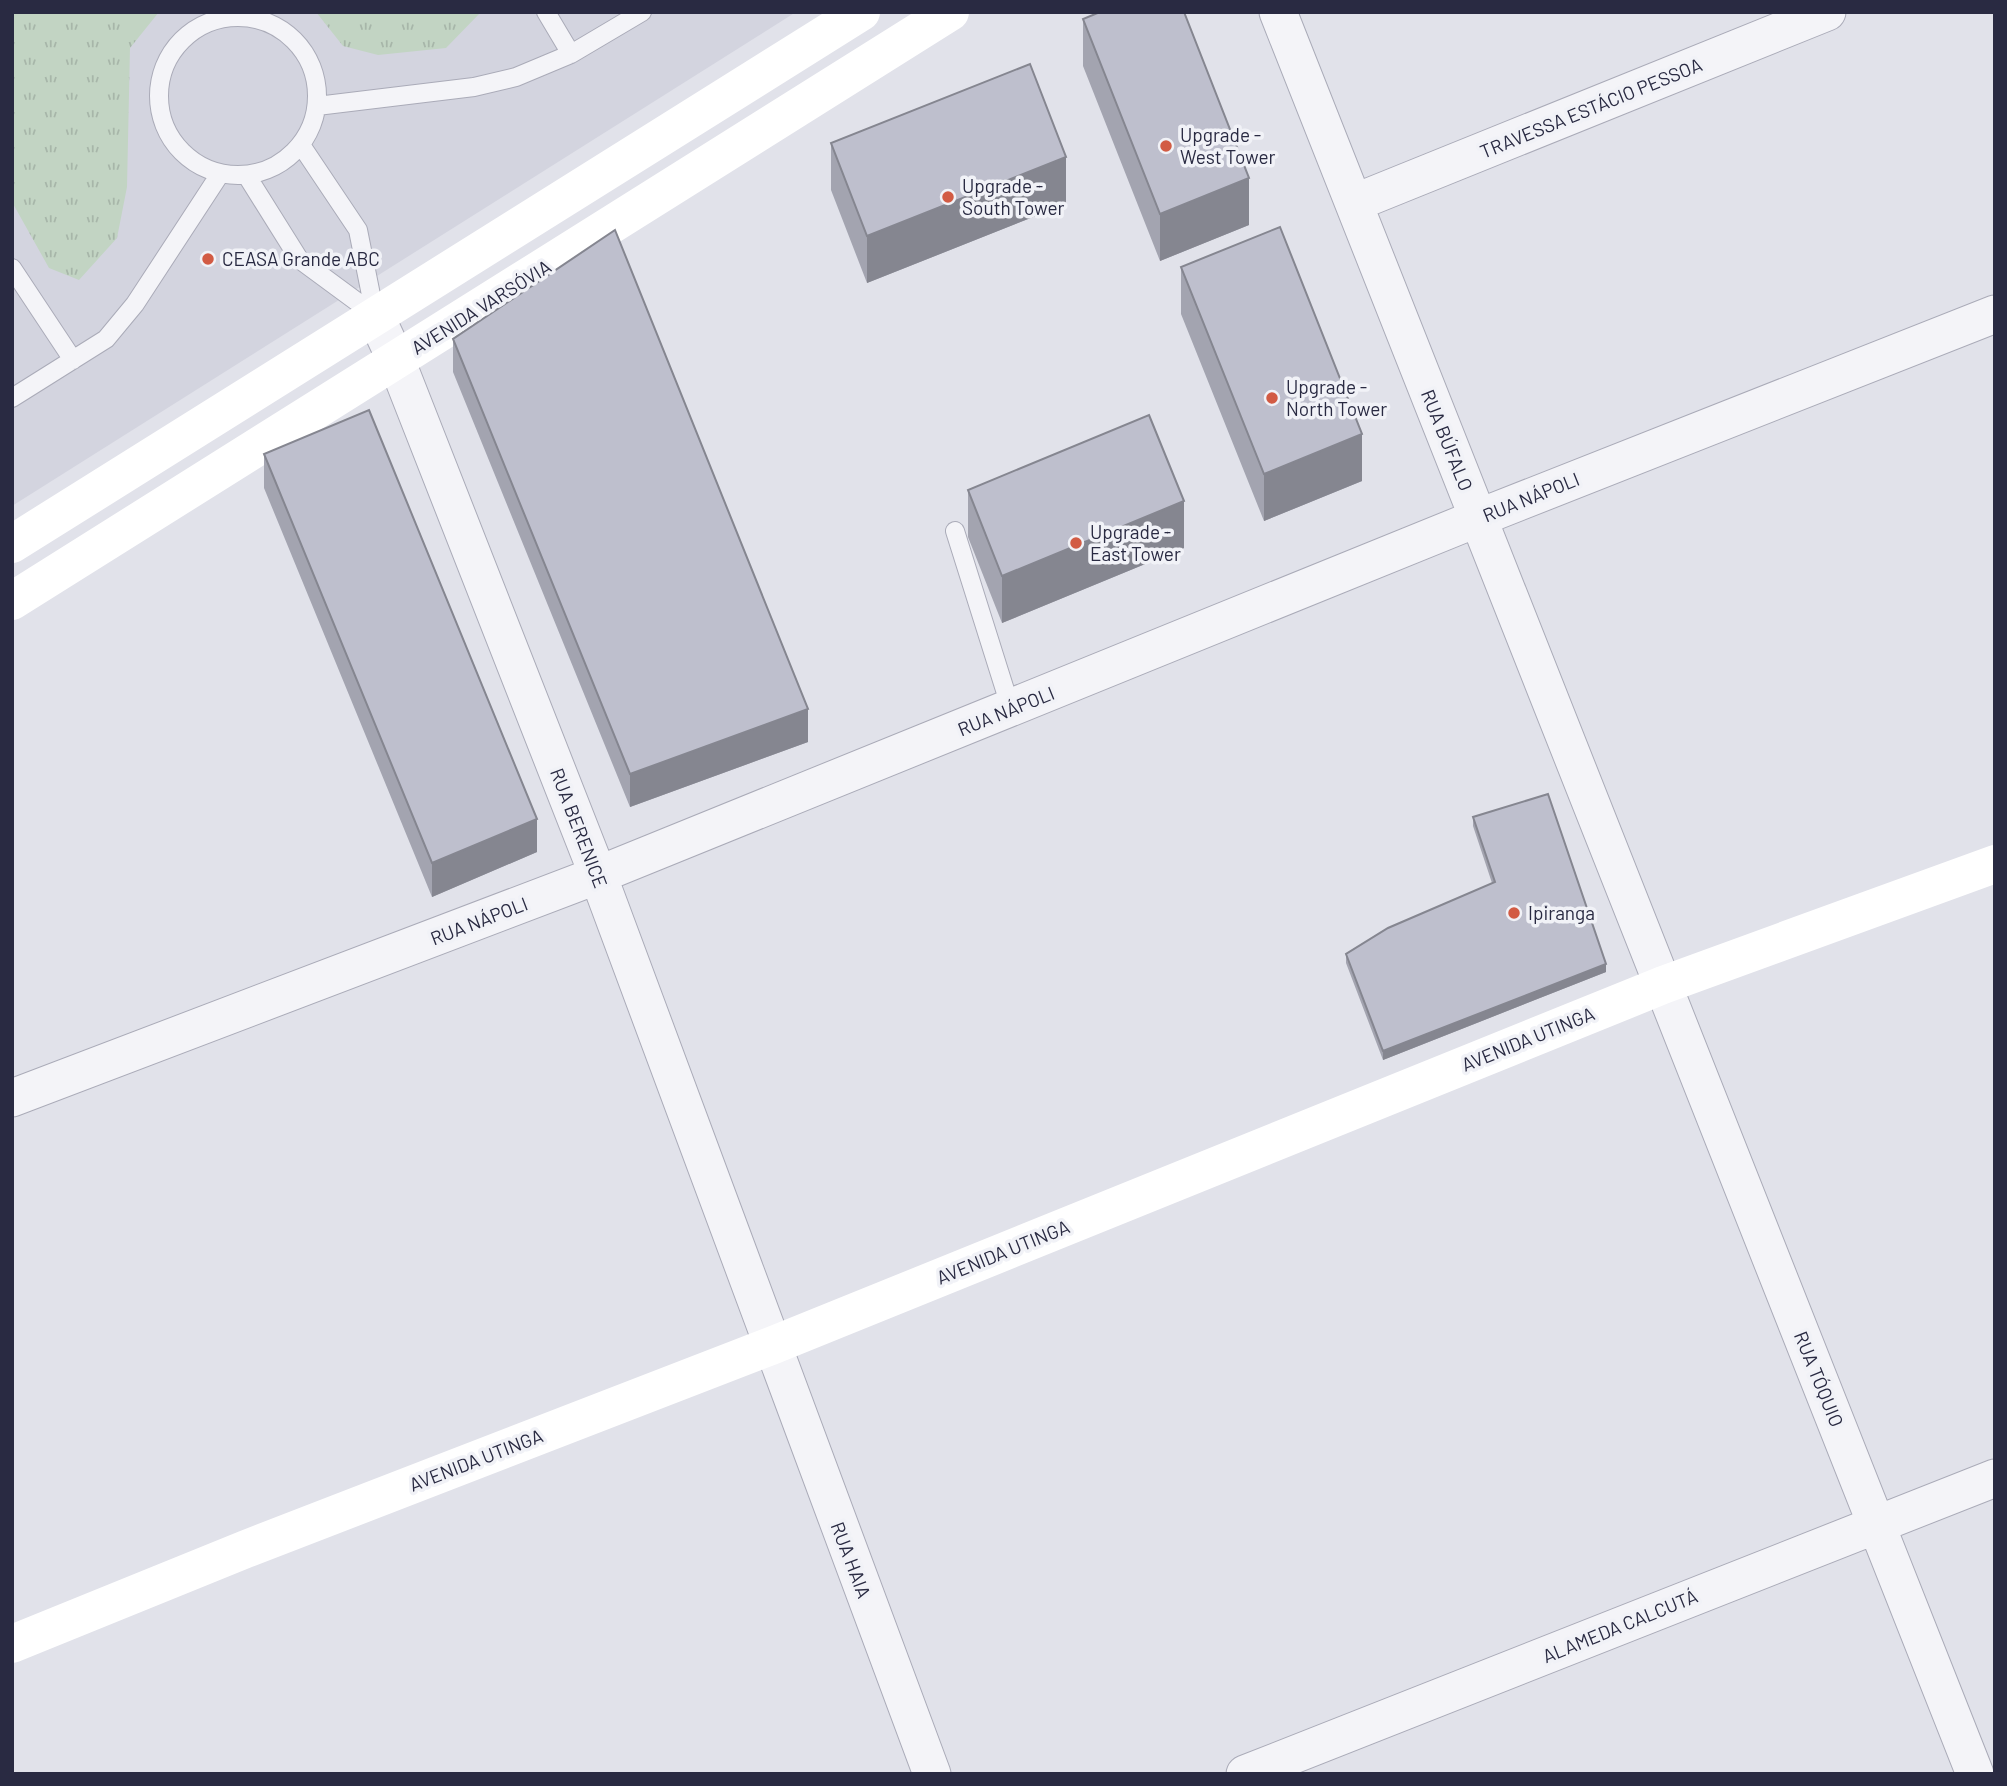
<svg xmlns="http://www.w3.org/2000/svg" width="2007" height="1786" font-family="Barlow,sans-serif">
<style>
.built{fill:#d3d4df}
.grass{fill:url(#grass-tufts)}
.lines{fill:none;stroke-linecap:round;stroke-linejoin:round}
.service-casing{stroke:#aaabb8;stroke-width:20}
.minor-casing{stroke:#aaabb8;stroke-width:39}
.service{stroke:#f4f4f8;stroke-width:18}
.minor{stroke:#f4f4f8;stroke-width:37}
.secondary{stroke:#fff;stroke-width:38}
.wall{fill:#a3a4b0}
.shaded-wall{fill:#858690}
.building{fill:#bebfcd;stroke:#858690;stroke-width:2}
.poi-dot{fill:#d25b44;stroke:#f1f2f7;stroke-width:2.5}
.labels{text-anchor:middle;stroke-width:7;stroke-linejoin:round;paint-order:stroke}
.street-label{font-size:19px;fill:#292a42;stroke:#f1f2f7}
.poi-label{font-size:19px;fill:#292a42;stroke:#f1f2f7;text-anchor:start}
</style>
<defs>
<pattern id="grass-tufts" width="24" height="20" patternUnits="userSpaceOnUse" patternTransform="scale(1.75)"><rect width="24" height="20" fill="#c2d4c3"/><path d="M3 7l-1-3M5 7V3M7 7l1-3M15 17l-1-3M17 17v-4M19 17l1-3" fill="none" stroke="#a7b6a9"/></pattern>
</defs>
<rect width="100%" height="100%" fill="#e1e2ea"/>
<path class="built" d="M12,12H796L12,506Z"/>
<path class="grass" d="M12,12H159L130,48L127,187L117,238L79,280L49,268L12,202Z
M316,12H481L446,48L378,55L343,46Z"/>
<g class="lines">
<g class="service-casing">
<path id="service" d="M546,12L571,54
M159 96a79 79 0 1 1 158 0a79 79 0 1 1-158 0Z
M317,106L474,87L516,77L571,54L642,12
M301,145L358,230L375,315
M247,176L299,259L375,315
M12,268L73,360
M12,398L106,339L135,304L220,174
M955,531L1011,709"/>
</g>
<g class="minor-casing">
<path id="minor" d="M1278,12L1975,1774
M1354,203L1827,12
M375,315L396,360L598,875L932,1774
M12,1098L598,875L1478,518L1995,314
M1245,1774L1995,1478"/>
</g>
<use href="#service" class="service"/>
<use href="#minor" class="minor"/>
<path class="secondary" d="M12,544L861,12
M12,601L950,12
M12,1644L246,1549L771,1346L1663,985L1995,864"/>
</g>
<path class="wall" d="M1083,19L1249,225L1160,261L1083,66Z
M831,143L1066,204L867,283L831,190Z
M1181,267L1362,481L1264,521L1181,314Z
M453,339L808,742L630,807L453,372Z
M264,454L537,852L432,897L264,488Z
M968,490L1184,548L1002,623L968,537Z
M1473,817L1606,972L1383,1060L1346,963V954L1492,883L1473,826Z"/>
<path class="shaded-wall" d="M1066,157V204L867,283V236Z
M1249,178V225L1160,261V214Z
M1362,434V481L1264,521V474Z
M1184,501V548L1002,623V576Z
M808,709V742L630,807V774Z
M537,819V852L432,897V863Z
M1606,964V972L1383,1060V1051Z"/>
<path class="building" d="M1100,12H1184L1249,178L1160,214L1083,19Z
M1030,64L1066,157L867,236L831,143Z
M1280,227L1362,434L1264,474L1181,267Z
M615,230L808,709L630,774L453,339Z
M369,410L537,819L432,863L264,454Z
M1149,415L1184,501L1002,576L968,490Z
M1548,794L1606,964L1383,1051L1346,954L1388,928L1495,882L1473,817Z"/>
<g class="poi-dot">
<circle cx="1166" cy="146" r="7"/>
<circle cx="948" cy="197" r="7"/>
<circle cx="208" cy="259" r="7"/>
<circle cx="1272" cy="398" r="7"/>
<circle cx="1076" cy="543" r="7"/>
<circle cx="1514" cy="913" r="7"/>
</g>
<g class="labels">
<g class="street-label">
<text transform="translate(1591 108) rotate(-22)" y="7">TRAVESSA ESTÁCIO PESSOA</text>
<text transform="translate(481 307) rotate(-32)" y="7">AVENIDA VARSÓVIA</text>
<text transform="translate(1447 440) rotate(68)" y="7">RUA BÚFALO</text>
<text transform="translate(1531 497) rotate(-22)" y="7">RUA NÁPOLI</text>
<text transform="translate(1006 711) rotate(-22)" y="7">RUA NÁPOLI</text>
<text transform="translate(579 828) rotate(69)" y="7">RUA BERENICE</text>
<text transform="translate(479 921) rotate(-21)" y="7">RUA NÁPOLI</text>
<text transform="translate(1528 1039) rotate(-22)" y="7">AVENIDA UTINGA</text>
<text transform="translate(1003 1252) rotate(-22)" y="7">AVENIDA UTINGA</text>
<text transform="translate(1819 1379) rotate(68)" y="7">RUA TÓQUIO</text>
<text transform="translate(476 1460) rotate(-21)" y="7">AVENIDA UTINGA</text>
<text transform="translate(851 1560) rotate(69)" y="7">RUA HAIA</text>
<text transform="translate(1620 1626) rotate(-22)" y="7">ALAMEDA CALCUTÁ</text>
</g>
<g class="poi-label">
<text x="1180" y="142">Upgrade -<tspan x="1180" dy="22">West Tower</tspan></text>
<text x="962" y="193">Upgrade -<tspan x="962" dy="22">South Tower</tspan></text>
<text x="222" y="266">CEASA Grande ABC</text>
<text x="1286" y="394">Upgrade -<tspan x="1286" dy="22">North Tower</tspan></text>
<text x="1090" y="539">Upgrade -<tspan x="1090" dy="22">East Tower</tspan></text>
<text x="1528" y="920">Ipiranga</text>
</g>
</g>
<rect width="2007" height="1786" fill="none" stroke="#292a42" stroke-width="28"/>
</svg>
